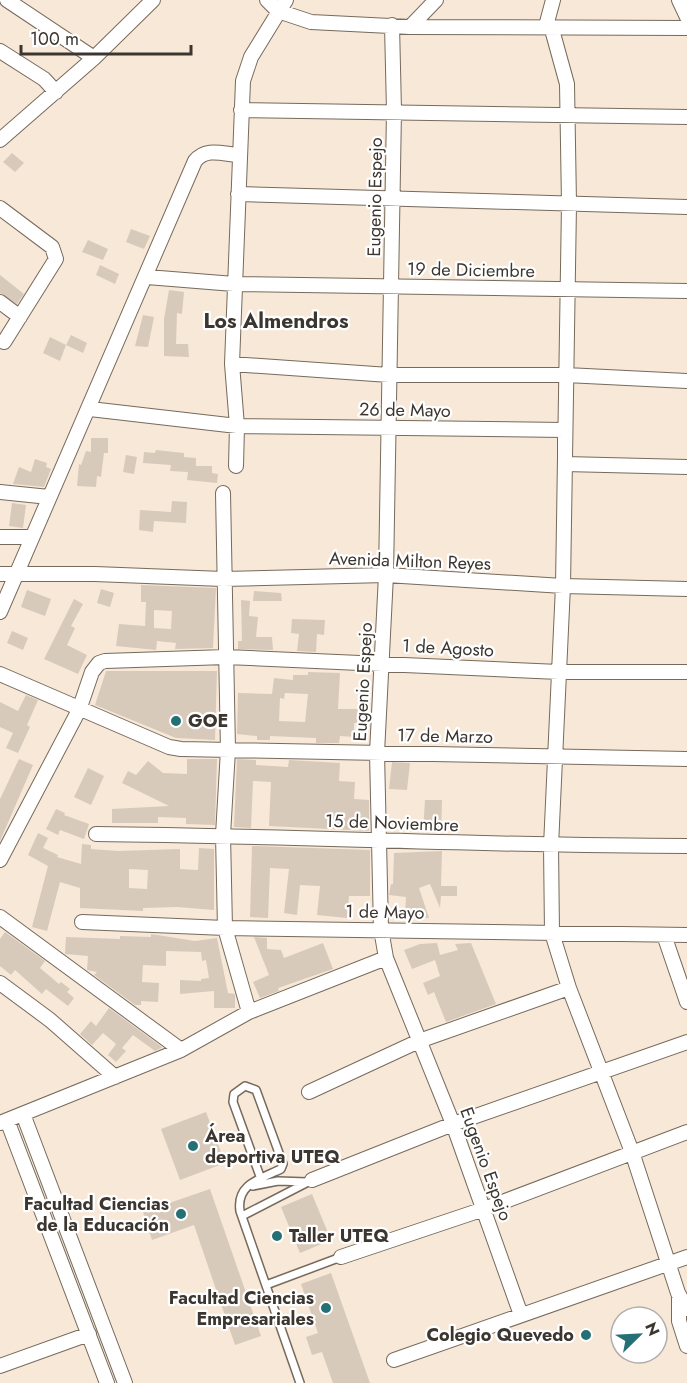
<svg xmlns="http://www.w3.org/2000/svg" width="687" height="1383" font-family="Jost,sans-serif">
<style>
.building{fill:#d8caba;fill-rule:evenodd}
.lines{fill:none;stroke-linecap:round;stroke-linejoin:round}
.lane-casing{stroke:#776a5c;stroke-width:10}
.street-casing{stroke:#776a5c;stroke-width:16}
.lane{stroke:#fff;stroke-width:7}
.street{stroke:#fff;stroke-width:14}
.poi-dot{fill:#257074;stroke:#fff;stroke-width:2}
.labels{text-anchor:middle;stroke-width:4.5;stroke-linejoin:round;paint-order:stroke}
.street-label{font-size:18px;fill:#3c3630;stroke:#fff}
.poi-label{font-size:18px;font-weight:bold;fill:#3c3630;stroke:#fff;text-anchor:start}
.quarter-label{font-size:21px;font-weight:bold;fill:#3c3630;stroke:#fff}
</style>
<rect width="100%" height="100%" fill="#f7e8d7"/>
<path class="building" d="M12,153L24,163L15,172L3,162Z
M131,229L150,236L144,249L126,242Z
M88,240L108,249L103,260L82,252Z
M100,265L119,274L115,284L96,275Z
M0,275L24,294L17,304L0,293Z
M169,290L184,292L182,314L177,313L176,344H188L189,357L164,356V319Z
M143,315L154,317L148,347L135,346Z
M71,335L87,343L83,353L66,345Z
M50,337L66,345L60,361L43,353Z
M91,438H108V453H104L101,477L97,476L96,487L77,486L79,464L81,465L86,451L91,452Z
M156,450L184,453V457L196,458V466H212V473L218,474L217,483L187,480L188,472L170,471L171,465L143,463L144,452L155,453Z
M126,455L137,457L134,474L123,472Z
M35,459L47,463L46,467L51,469L44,487L13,484L19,467L31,472Z
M172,501L187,502L186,523L154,521L153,532L139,530L140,510L171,512Z
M12,503L26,505L23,528L9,526Z
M141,585L216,588L213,648L175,649L176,643L157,641L156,650L116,646L119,624L145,626L146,602H141ZM154,610L172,611L171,629L154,628Z
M101,589L114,593L110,607L97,603Z
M27,590L51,599L45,616L21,607Z
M254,591L281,593L282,601H253Z
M74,599L83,604L71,626L75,628L67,645L87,655L78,674L44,659Z
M241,600L250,601L249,616L258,617L256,637H272L273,650L238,649V641H242Z
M292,619L325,620L324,635L317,634L316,652L297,651L299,634L291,633Z
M12,631L28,638L23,650L7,643Z
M106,671H217L215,740L176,738L95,705Z
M308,672L340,673L338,709H366V724L354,723V737L340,736L339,743H316V738L270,736V740H257V736L237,734L238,693L272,694L274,678L293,680V675H308ZM285,693L308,694L305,722L279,721L280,698L284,699Z
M26,695L38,700L27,725L30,727L18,753L6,748L13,733L0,727V702L18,711Z
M19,759L33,765L0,841V799Z
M187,759H217L215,825L186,824V818L158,817V823H112V809L169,806L122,783L128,771L136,775L148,761L163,773L187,774Z
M237,759L256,760V765L288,767L289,760L340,763L339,781L355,782L354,799L369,800V831L269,826L271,782L253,781L251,828L234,827Z
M392,762L410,763L407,790L389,789Z
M88,768L104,776L91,805L74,797Z
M425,800H442L441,833L423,832Z
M56,809L65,813L64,815L89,824L84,839L60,830L58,835L46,829Z
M38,833L48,838L43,848L58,855L57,857L81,864L82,844L91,845V849L118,851L180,849V869L198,870L199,848L214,849V910L177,907L143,908V911L80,908V888L60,882L47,931L32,927L48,866L28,855ZM129,869L148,870L147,889L129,888Z
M252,846L370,850V896H349L347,918L317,915L320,886L300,885L297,915L284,913L289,869L270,868L268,918L250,917Z
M442,851L441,886H457V896H441L440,908L430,884L419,888L429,918L405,917L406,897L389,895L391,884H393L394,853Z
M5,932L45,961L40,968L59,984L61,982L70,989L67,992L74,998L68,1006L46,989L42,994L15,970L11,975L0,966V939Z
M151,934L195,941L217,938L228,993L235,994V1008H214V991L180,994V980L201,981V979L209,978L206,960L202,961L201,952L166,951V966L143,965L142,982L159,983L158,1002L141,1001V1005H135L94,975L97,972L87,970L88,956L65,954L66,937L120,939V936L151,937Z
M254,937L267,938V949L281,950L284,958L323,943L333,969L278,988L279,991L260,998L253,982L269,975Z
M437,943L440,955L458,950L455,944L471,943L496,1004L446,1022L434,992L428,995L423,983L440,976L435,960L412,969L404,950L420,944Z
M109,1008L162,1047L161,1048L155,1051L133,1035L122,1048L126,1051L116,1062L108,1055L116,1044L103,1033L92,1045L80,1034L91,1021L96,1026Z
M206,1112L225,1163L180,1180L161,1129Z
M210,1189L261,1336L235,1345L194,1225L152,1240L143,1212Z
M312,1194L331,1240L300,1253L281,1207Z
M331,1273L370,1383H333L322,1352L312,1355L306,1337L318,1333L301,1284Z"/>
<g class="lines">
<g class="lane-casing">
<path id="lane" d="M261,1179L233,1102L234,1094L245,1086L256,1090L283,1164L281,1169C260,1179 236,1184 240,1211L300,1383
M253,1186L278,1181L307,1182
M242,1216L312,1180
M266,1285L341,1257"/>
</g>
<g class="street-casing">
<path id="street" d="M7,0L94,58
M267,0L278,11L311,22L410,27L687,28
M679,0L687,17
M392,25L394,111L386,575L377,753L381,929L386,958L453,1124L521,1315
M546,26L553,0
M551,26L567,84L569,204L563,586L551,846L552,933L569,988L632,1152L678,1293L687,1309
M410,27L436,0
M0,51L44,79L56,92
M241,110L687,117
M0,140L94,58L153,0
M238,194L687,207
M0,208L52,247L56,259L4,342
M147,277L234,284L687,291
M0,302L20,317
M232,364L389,375H566L687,381
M90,409L237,426L565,430V464L687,467
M236,466L237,426L232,364L243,81L251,57L286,0
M0,492L49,497
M223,493L228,750L223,835L225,928L249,1012
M0,537H31
M0,574H95L223,579L386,575L563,586L687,589
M0,612L195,161C206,147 223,154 238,155
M0,674L169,747L181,749L687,759
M96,834C293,836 490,846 687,846
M0,860L79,710L92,672L99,663L105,661L226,657L559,672H687
M0,917L181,1050
M82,922L225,928L687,935
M664,935L687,1002
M0,983L50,1020L115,1077
M309,1092L419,1041L569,988
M23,1114L125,1383
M7,1120L107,1383
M0,1123L181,1050L249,1012L386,958
M312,1180L453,1124L687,1042
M341,1257L484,1209L687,1132
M679,1298V1321L687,1346
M394,1360L687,1257
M0,1366L89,1334"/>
</g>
<use href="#lane" class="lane"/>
<use href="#street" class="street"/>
</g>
<g class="poi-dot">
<circle cx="176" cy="721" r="6"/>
<circle cx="193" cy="1146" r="6"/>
<circle cx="181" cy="1214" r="6"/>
<circle cx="277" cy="1236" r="6"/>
<circle cx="326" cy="1308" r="6"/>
<circle cx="586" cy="1335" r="6"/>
</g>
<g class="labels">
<g class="street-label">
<text transform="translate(375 197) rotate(-89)" y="6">Eugenio Espejo</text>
<text transform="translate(471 270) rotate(1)" y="6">19 de Diciembre</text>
<text transform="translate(405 410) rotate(1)" y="6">26 de Mayo</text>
<text transform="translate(410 561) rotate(2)" y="6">Avenida Milton Reyes</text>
<text transform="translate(448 648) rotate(3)" y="6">1 de Agosto</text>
<text transform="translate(363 682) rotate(-87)" y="6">Eugenio Espejo</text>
<text transform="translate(445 736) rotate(1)" y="6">17 de Marzo</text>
<text transform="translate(392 823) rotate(2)" y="6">15 de Noviembre</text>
<text transform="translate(385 912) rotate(1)" y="6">1 de Mayo</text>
<text transform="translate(486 1164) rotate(70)" y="6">Eugenio Espejo</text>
</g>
<g class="poi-label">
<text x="188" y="727">GOE</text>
<text x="205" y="1142">Área<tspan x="205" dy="21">deportiva UTEQ</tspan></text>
<text x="169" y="1210" text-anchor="end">Facultad Ciencias<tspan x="169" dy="21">de la Educación</tspan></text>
<text x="289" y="1242">Taller UTEQ</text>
<text x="314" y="1304" text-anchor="end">Facultad Ciencias<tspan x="314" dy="21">Empresariales</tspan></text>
<text x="574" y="1341" text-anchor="end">Colegio Quevedo</text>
</g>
<g class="quarter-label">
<text x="276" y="328">Los Almendros</text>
</g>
</g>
<g transform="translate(639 1335) rotate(66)"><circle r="28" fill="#ffffff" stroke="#b1afac" stroke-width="1.5"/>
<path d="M0-4.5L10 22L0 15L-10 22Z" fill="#257074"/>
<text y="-9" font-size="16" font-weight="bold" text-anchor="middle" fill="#3c3630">N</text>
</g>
<path d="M21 45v9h170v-9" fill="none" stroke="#3c3630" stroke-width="3"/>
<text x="30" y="45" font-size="18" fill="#3c3630" stroke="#ffffff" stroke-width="4.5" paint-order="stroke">100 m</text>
</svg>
